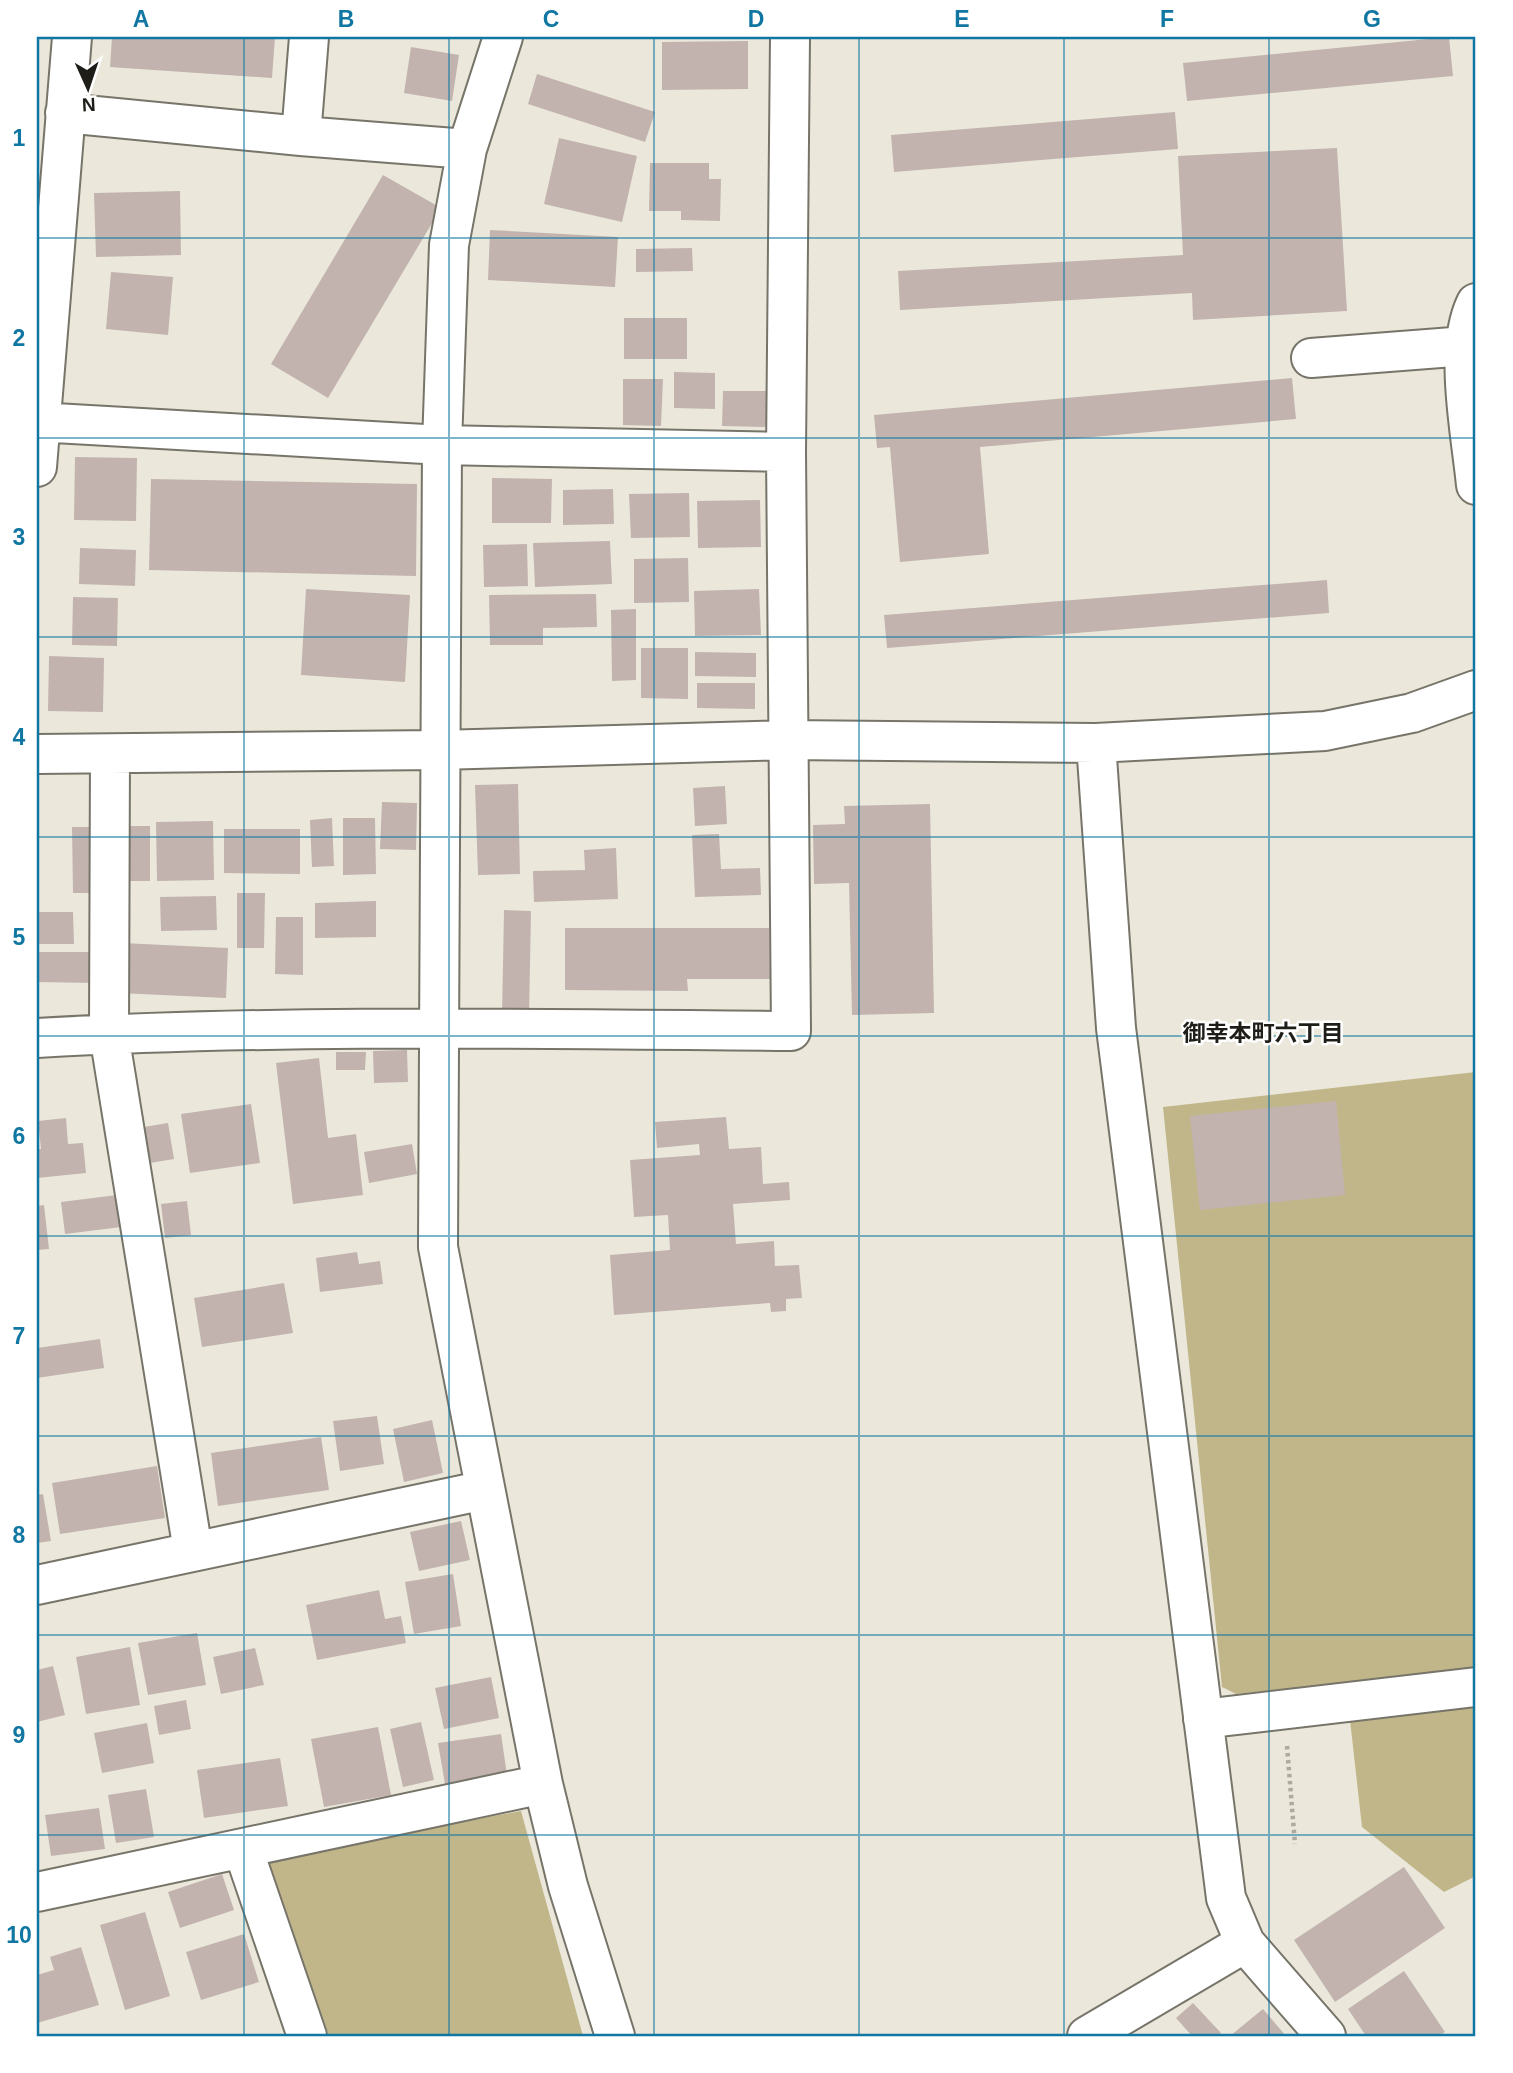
<svg xmlns="http://www.w3.org/2000/svg" width="1513" height="2073" font-family="Arial,'Noto Sans JP',sans-serif">
<style>
.green{fill:#c1b689}
.building{fill:#c2b3af}
.lines{fill:none;stroke-linecap:round;stroke-linejoin:round}
.minor-casing{stroke:#777469;stroke-width:42}
.path{stroke:#adaaa0;stroke-width:4.5;stroke-dasharray:3.5 3.5;stroke-linecap:butt}
.minor{stroke:#fff;stroke-width:38}
.grid{fill:none;stroke:#1076a2;stroke-width:2;stroke-opacity:0.55}
.labels{text-anchor:middle;stroke-width:5;stroke-linejoin:round;paint-order:stroke}
.neighbourhood-label{font-size:23px;font-weight:bold;fill:#1e1d18;stroke:#fff}
.neatline{fill:none;stroke:#1076a2;stroke-width:2.5}
.grid-label{font-size:23px;text-anchor:middle;font-weight:bold;fill:#1076a2}
</style>
<rect width="100%" height="100%" fill="#ebe8db"/>
<path class="green" d="M1476,1072V1669L1236,1694L1222,1687L1163,1107Z
M1476,1706V1876L1444,1892L1362,1827L1350,1720Z
M521,1811L583,2036H329L265,1859Z"/>
<path class="building" d="M112,37H275L272,78L110,67Z
M1449,37L1453,76L1187,101L1183,63Z
M748,41V89L662,90V42Z
M411,47L459,55L452,101L404,93Z
M537,74L655,112L645,142L528,104Z
M1175,112L1178,149L894,172L891,135Z
M559,138L637,156L622,222L544,204Z
M1337,148L1347,311L1193,320L1192,293L900,310L898,271L1183,255L1178,156Z
M650,163H709V179H721L720,221L681,220V211H649Z
M383,175L441,208L328,398L271,364Z
M180,191L181,255L96,257L94,193Z
M490,230L618,237L615,287L488,280Z
M692,248L693,271L636,272V249Z
M111,272L173,277L168,335L106,329Z
M624,318H687V359H624Z
M674,372L715,373V409L674,408Z
M1292,378L1296,419L980,447L989,554L900,562L890,447L877,448L874,415Z
M623,379H663L661,426L623,425Z
M723,391H769L768,427L722,426Z
M75,457L137,458L136,521L74,520Z
M492,478L552,479L551,523H492Z
M151,479L417,484L416,576L149,570Z
M613,489L614,524L563,525V490Z
M689,493L690,537L631,538L629,494Z
M760,500L761,547L698,548L697,501Z
M610,541L612,584L535,587L533,543Z
M527,544L528,586L484,587L483,545Z
M80,548L136,550L135,586L79,584Z
M688,558L689,602L634,603V559Z
M1327,580L1329,613L887,648L884,615Z
M306,589L410,595L405,682L301,675Z
M759,589L761,635L695,636L694,591Z
M596,594L597,627L543,628V645H490L489,595Z
M73,597L118,598L117,646L72,645Z
M636,609V680L612,681L611,610Z
M641,648H688V699L641,698Z
M695,652L756,653V677L695,676Z
M49,656L104,658L103,712L48,711Z
M697,683H755V709L697,708Z
M518,784L520,874L478,875L475,785Z
M725,786L727,824L695,826L693,788Z
M382,802L417,803L416,850L380,849Z
M930,804L934,1013L852,1015L849,883L814,884L813,825L845,824L844,806Z
M332,818L334,866L312,867L310,820Z
M343,818H375L376,874L343,875Z
M213,821L214,880L157,881L156,822Z
M127,826H150V881H127Z
M72,827H93L95,893H73Z
M224,829H300V874L224,873Z
M719,834L721,869L760,868L761,895L695,897L692,835Z
M616,848L618,899L534,902L533,871L585,870L584,850Z
M237,893H265L264,948H237Z
M216,896L217,930L161,931L160,897Z
M376,901V937L315,938V903Z
M504,910L531,911L529,1017H502Z
M37,912H73L74,944H37Z
M276,917H303V975L275,974Z
M565,928H769L770,979H687L688,991L565,990Z
M122,943L228,948L226,998L119,993Z
M37,952H94L93,983L37,982Z
M407,1050L408,1082L374,1083L373,1051Z
M336,1052H366L365,1070H336Z
M319,1058L328,1138L356,1134L363,1195L293,1204L276,1063Z
M1336,1101L1345,1195L1200,1210L1190,1116Z
M251,1104L260,1163L190,1173L181,1114Z
M726,1117L729,1149L761,1147L763,1184L789,1182L790,1200L733,1204L736,1244L774,1241L775,1266L799,1265L802,1298L786,1299V1311L771,1312L770,1303L614,1315L610,1255L670,1250L668,1215L634,1217L630,1160L700,1155L699,1144L657,1148L655,1122Z
M66,1118L68,1144L83,1143L86,1173L37,1178V1149H41L38,1121Z
M168,1123L174,1159L150,1163L144,1127Z
M412,1144L417,1174L369,1183L364,1152Z
M117,1195L121,1227L65,1234L61,1202Z
M187,1201L191,1235L165,1238L161,1204Z
M44,1205L49,1249L37,1250V1206Z
M357,1252L359,1264L380,1261L383,1284L320,1292L316,1258Z
M284,1283L293,1333L202,1347L194,1298Z
M100,1339L104,1368L37,1378V1348Z
M377,1416L384,1464L340,1471L333,1421Z
M432,1420L443,1473L404,1482L393,1429Z
M321,1437L329,1490L218,1506L211,1453Z
M157,1466L165,1518L60,1534L52,1483Z
M43,1494L51,1541L37,1543V1495Z
M461,1521L470,1560L419,1571L410,1532Z
M453,1574L461,1626L414,1634L405,1582Z
M379,1590L385,1619L401,1616L406,1643L317,1660L306,1605Z
M197,1633L206,1685L148,1695L138,1643Z
M130,1647L140,1705L86,1714L76,1657Z
M255,1648L264,1685L221,1694L213,1657Z
M53,1666L65,1715L37,1722V1670Z
M491,1677L499,1718L444,1729L435,1688Z
M186,1700L191,1729L159,1735L154,1706Z
M421,1722L434,1780L403,1787L390,1729Z
M147,1723L154,1763L102,1773L94,1733Z
M378,1727L391,1795L324,1807L311,1739Z
M501,1734L507,1775L445,1784L438,1743Z
M280,1758L288,1806L204,1818L197,1770Z
M146,1789L154,1837L116,1843L108,1795Z
M99,1808L105,1849L51,1856L45,1815Z
M1404,1867L1445,1928L1335,2002L1294,1940Z
M222,1874L234,1910L180,1928L168,1892Z
M145,1912L170,1996L125,2010L100,1925Z
M244,1934L259,1982L201,2000L186,1952Z
M81,1947L99,2005L37,2023V1975L54,1970L50,1957Z
M1404,1971L1445,2032L1438,2036H1366L1348,2009Z
M1193,2003L1221,2033L1218,2036H1192L1176,2018Z
M1263,2009L1286,2036H1230Z"/>
<g class="lines">
<g class="minor-casing">
<path id="minor" d="M503,37L467,149L449,245L442,445L438,1247L543,1784L568,1886L615,2036
M65,113L301,136L467,149
M301,136L309,37
M1476,303C1453,350 1471,433 1476,485
M1311,358L1466,346
M37,422L442,445L786,452
M37,467L72,37
M1096,743L1116,1028L1226,1898L1245,1943L1326,2036
M37,754L439,750L787,740L1096,743L1325,731L1412,713L1476,690
M110,754L109,1034L193,1551
M37,1038C288,1024 540,1029 791,1031L786,452L790,37
M37,1585L485,1490
M1203,1719L1476,1687
M243,1849L307,2036
M37,1892L543,1784
M1087,2036L1245,1943"/>
</g>
<path class="path" d="M1287,1746L1295,1844"/>
<use href="#minor" class="minor"/>
</g>
<path class="grid" d="M244,37V2036M449,37V2036M654,37V2036M859,37V2036M1064,37V2036M1269,37V2036M37,238H1476M37,438H1476M37,637H1476M37,837H1476M37,1036H1476M37,1236H1476M37,1436H1476M37,1635H1476M37,1835H1476"/>
<g class="labels">
<g class="neighbourhood-label">
<text x="1263" y="1041">御幸本町六丁目</text>
</g>
</g>
<rect width="1513" height="2073" fill="none" stroke="#ffffff" stroke-width="77"/>
<g transform="translate(88 88) rotate(177)" stroke="#ffffff" stroke-width="5" paint-order="stroke">
<path d="M0-5L12 26L0 18L-12 26Z" fill="#1e1d18"/>
<text y="-10" font-size="19" font-weight="bold" text-anchor="middle" fill="#1e1d18">N</text>
</g>
<rect x="38" y="38" width="1436" height="1997" class="neatline"/>
<g class="grid-label">
<text x="141" y="27">A</text>
<text x="346" y="27">B</text>
<text x="551" y="27">C</text>
<text x="756" y="27">D</text>
<text x="962" y="27">E</text>
<text x="1167" y="27">F</text>
<text x="1372" y="27">G</text>
<text x="19" y="146">1</text>
<text x="19" y="346">2</text>
<text x="19" y="545">3</text>
<text x="19" y="745">4</text>
<text x="19" y="945">5</text>
<text x="19" y="1144">6</text>
<text x="19" y="1344">7</text>
<text x="19" y="1543">8</text>
<text x="19" y="1743">9</text>
<text x="19" y="1943">10</text>
</g>
</svg>
